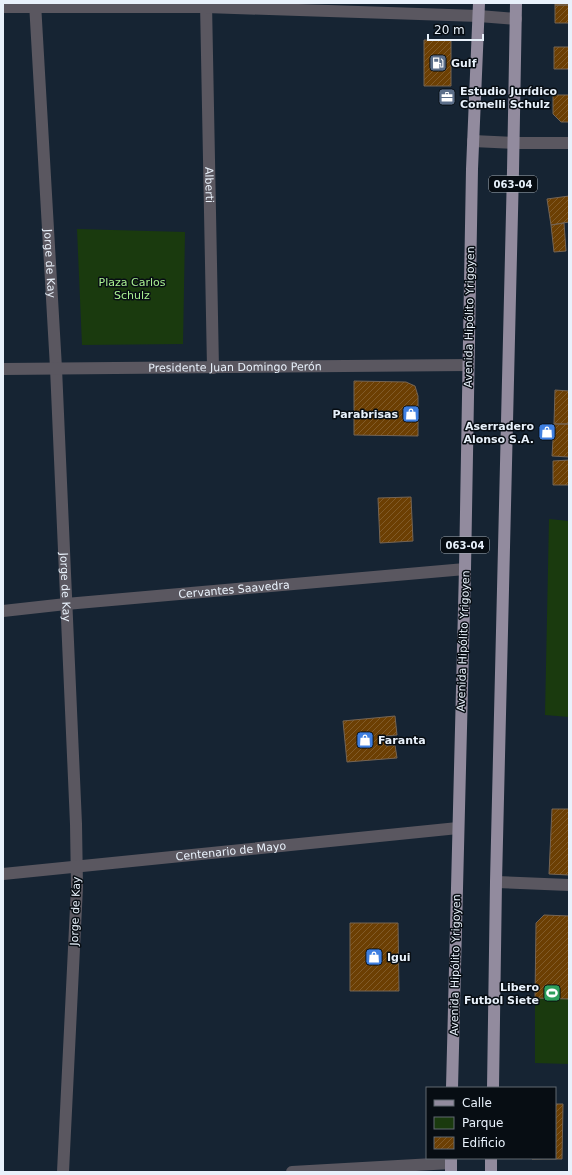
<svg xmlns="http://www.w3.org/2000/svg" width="572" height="1175" font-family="'DejaVu Sans',sans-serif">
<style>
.park{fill:#1a3a0e}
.building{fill:url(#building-hatch);stroke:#756453}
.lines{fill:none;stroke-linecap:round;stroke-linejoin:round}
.minor{stroke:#5a5760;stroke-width:12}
.major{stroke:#928b9e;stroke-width:12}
.labels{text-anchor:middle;stroke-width:3;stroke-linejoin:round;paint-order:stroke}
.shield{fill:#070d13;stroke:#a4adb5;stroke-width:1}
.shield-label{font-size:10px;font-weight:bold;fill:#e8f1fb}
.poi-label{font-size:11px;font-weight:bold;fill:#e8f1fb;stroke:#070d13;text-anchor:start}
.street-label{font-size:11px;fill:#e8f1fb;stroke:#070d13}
.park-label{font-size:11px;fill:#aaf192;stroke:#070d13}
</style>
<defs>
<pattern id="building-hatch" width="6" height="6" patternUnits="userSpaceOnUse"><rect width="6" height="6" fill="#6c3f03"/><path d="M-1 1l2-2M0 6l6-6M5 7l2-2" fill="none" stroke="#815b29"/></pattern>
</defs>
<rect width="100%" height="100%" fill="#162433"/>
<path class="park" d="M77,229L185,232L183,344L82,345Z
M549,519L569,521V717L545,715Z
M569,916V1064L535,1063V998Z"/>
<path class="building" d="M555,3H569V5H555Z
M555,5H569V23H555Z
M424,40H451V86H424Z
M554,47H569V69H554Z
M553,95H569V122H561L553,114Z
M569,196V222L551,225L547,199Z
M564,223L566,251L554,252L551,225Z
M354,381L406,382L415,386L418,396V436L354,435Z
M555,390L569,391V424H554Z
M554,424H569V457L552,456Z
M569,460V485H553V461Z
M411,497L413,541L380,543L378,498Z
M395,716L397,735L385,736L386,746L395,745L397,758L347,762L343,721Z
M552,809H569V875L549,874Z
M544,915L569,916V999L535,998L536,923Z
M350,923H398L399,991H350Z
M555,1104H563L562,1159H532L555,1158Z"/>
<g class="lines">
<g class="minor">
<path id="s1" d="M35,3L56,368L76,824L77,887L63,1172"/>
<path id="s2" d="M206,3L213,368"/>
<path d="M3,7H206L479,16L516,19"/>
<path d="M473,141L513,143H569"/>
<path id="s3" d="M3,369L468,365"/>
<path id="s4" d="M3,611L66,604L465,569"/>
<path id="s5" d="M3,874L458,828"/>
<path d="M496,882L569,885"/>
<path d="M292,1172L451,1163"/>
</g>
<path class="major" d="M452,1088L465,569L472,169L479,3
M493,1088L496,882L513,171L516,3
M451,1172V1158
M491,1172V1158"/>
</g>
<defs>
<g id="fuel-square" transform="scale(0.9)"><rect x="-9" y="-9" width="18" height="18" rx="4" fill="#5c6f8a" stroke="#070d13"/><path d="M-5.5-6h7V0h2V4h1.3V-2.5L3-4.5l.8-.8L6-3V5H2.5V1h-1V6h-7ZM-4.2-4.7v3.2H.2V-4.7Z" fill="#fff"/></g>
<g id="office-square" transform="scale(0.9)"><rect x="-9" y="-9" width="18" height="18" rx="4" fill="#5c6f8a" stroke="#070d13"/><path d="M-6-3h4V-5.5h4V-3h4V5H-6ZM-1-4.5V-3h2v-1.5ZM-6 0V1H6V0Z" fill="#fff"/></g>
<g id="shop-square" transform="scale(0.9)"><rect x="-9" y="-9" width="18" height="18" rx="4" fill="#3f7fe0" stroke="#070d13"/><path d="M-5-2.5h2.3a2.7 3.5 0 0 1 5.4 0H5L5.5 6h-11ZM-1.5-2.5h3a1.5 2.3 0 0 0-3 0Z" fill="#fff"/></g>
<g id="stadium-square" transform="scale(0.9)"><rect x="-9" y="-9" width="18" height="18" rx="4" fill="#2e9e5b" stroke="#070d13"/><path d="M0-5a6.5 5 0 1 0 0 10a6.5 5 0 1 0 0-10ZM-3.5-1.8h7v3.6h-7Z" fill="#fff"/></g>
</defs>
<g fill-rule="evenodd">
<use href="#fuel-square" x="438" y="63"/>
<use href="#office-square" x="447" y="97"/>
<use href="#shop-square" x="411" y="414"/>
<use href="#shop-square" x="547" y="432"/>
<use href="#shop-square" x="365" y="740"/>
<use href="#shop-square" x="374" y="957"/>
<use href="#stadium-square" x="552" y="993"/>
</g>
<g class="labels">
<g class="shield">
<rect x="489" y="176" width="48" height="16" rx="3"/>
<rect x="441" y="537" width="48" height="16" rx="3"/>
</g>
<g class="shield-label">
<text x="513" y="188">063-04</text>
<text x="465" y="549">063-04</text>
</g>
<g class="poi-label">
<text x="451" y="67">Gulf</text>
<text x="460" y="95">Estudio Jurídico<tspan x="460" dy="13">Comelli Schulz</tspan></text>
<text x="398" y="418" text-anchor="end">Parabrisas</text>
<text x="534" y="430" text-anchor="end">Aserradero<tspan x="534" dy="13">Alonso S.A.</tspan></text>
<text x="378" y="744">Faranta</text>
<text x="387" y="961">Igui</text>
<text x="539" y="991" text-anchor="end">Libero<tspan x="539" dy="13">Futbol Siete</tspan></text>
</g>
<g class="street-label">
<text dy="4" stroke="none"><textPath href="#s2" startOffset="182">Alberti</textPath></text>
<text dy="4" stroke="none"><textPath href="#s1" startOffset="261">Jorge de Kay</textPath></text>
<text transform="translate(469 317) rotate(-89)" y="4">Avenida Hipólito Yrigoyen</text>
<text dy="4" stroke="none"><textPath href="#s3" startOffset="232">Presidente Juan Domingo Perón</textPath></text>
<text dy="4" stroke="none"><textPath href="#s1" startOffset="585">Jorge de Kay</textPath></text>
<text dy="4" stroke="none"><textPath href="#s4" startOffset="232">Cervantes Saavedra</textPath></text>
<text transform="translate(463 641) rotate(-88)" y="4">Avenida Hipólito Yrigoyen</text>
<text dy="4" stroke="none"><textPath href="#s5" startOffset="229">Centenario de Mayo</textPath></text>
<text transform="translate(75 911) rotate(-88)" y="4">Jorge de Kay</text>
<text transform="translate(455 965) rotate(-89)" y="4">Avenida Hipólito Yrigoyen</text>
</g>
<g class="park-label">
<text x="132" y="286">Plaza Carlos<tspan x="132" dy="13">Schulz</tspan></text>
</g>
</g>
<rect width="572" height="1175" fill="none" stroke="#e8f1fb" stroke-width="8"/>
<rect x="426" y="1087" width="130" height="72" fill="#070d13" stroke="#616870"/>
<rect x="434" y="1100" width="20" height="6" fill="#928b9e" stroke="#616870"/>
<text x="462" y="1107" font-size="12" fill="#e8f1fb">Calle</text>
<rect x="434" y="1117" width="20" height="12" fill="#1a3a0e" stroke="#616870"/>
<text x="462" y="1127" font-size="12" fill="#e8f1fb">Parque</text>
<rect x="434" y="1137" width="20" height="12" fill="url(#building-hatch)" stroke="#616870"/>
<text x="462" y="1147" font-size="12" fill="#e8f1fb">Edificio</text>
<path d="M428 34v6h55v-6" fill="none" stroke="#e8f1fb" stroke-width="2"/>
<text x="434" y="34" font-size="12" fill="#e8f1fb" stroke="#070d13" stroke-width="3" paint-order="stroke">20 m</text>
</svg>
